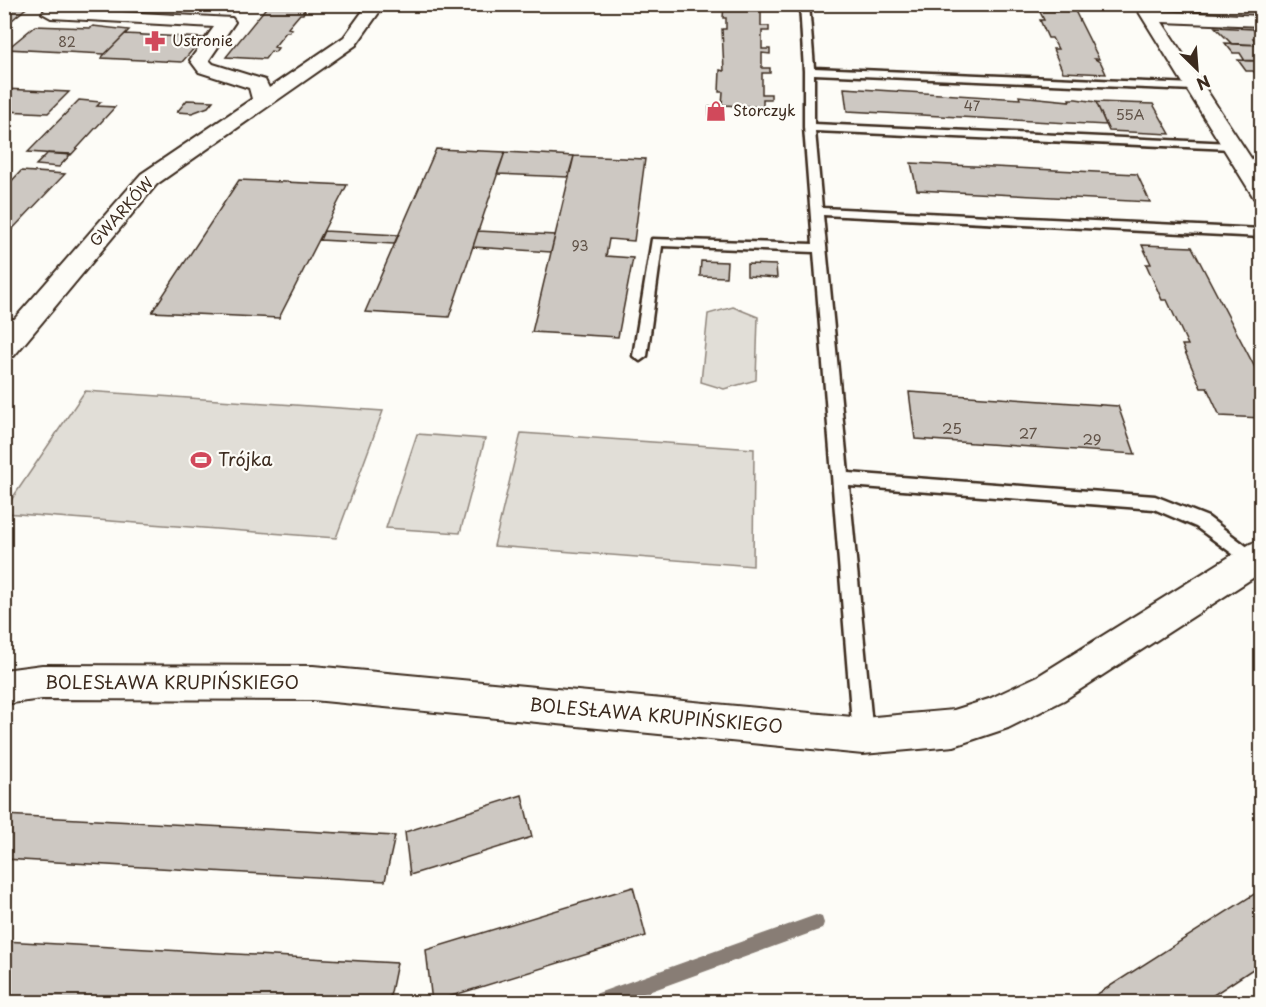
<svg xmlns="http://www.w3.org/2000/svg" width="1266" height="1007" font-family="'Playpen Sans',sans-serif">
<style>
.green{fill:#e1ded7;stroke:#8e847a;stroke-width:1.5}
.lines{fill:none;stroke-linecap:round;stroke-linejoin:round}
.stream{fill:#887d74;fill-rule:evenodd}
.building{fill:#cdc8c2;stroke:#3b2a1e;stroke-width:1.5}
.lane-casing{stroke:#3b2a1e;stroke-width:5}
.street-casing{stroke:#3b2a1e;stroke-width:4}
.lane{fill:#fdfcf7;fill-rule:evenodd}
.street{fill:#fdfcf7;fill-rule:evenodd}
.labels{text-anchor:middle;stroke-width:4.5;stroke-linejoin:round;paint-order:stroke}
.far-number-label{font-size:14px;fill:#605247}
.far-poi-label{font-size:15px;fill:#3b2a1e;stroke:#fdfcf7;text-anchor:start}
.far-street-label{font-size:15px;fill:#3b2a1e;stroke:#fdfcf7}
.number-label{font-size:15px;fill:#605247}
.poi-label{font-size:18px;fill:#3b2a1e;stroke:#fdfcf7;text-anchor:start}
.street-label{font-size:18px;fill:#3b2a1e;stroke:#fdfcf7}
</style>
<rect width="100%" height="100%" fill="#fdfcf7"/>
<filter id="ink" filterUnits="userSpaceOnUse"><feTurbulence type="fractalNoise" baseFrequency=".0167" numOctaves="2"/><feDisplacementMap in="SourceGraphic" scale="12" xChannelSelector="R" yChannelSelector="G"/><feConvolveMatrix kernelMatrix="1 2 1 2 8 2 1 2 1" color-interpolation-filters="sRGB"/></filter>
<g filter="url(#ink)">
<path class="green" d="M733,307L758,317L756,380L724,389L701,382L708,314Z
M85,391L383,411L336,538L5,513V509Z
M521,433L754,449L753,566L494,546Z
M417,434L485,439L460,533L386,528Z"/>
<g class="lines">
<path class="stream" d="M816,915L822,917L824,923L822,929L816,931L621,1002H589L592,996L598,993Z"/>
</g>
<path class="building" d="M4,4H31L6,25Z
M269,4H307L303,14H300L288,28L292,29L289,32H286L274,47L278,48L275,52L271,51L265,59L226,57Z
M724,4H761V26H769V31H762V49H770V54L762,53V68H770V73H762V94H771V99H763V107L722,105L723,92H719L720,70L724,71L722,29H726V18H723Z
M1039,10L1075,11L1099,59H1095L1101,63L1106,74L1063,72L1053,49H1058L1052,38H1048L1040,20H1044Z
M35,26L90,28L93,26L129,30L105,54L7,49Z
M1215,27L1253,29L1260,38H1253L1258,45L1232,44Z
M125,34L203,38L182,62L101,58Z
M1225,43L1262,45V61H1245L1240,53H1233Z
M1238,60L1262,61V79L1253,71H1246Z
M844,88L1020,99L1019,96L1070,101L1069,99H1076L1096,102L1106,125L847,111Z
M4,89L69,92L48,113L4,111Z
M79,100L101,102L97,106L115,107L71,155L28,152Z
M187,100L213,101L208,107L192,113L177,112Z
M1096,102L1153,104L1170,134L1109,131Z
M709,107H724V116L709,115Z
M436,149L505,152L449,317L365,312Z
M505,152L574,156L568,177L497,174Z
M48,153L71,154L59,167L36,165Z
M574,156L645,159L634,241L609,239L606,256L633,258L618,337L532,332Z
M911,163L1137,174L1150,202L917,190Z
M21,171L65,174L4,238V189Z
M239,180L347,185L279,318L152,312Z
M324,231L398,235L394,244L320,240Z
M478,231L555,235L551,252L473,247Z
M1142,245L1192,247L1262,381V418L1220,416L1207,388H1201L1182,345H1188L1167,300H1162L1146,264H1151Z
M701,261L727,262L726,277L700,276Z
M747,264L776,265L777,278L747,276Z
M909,392L1118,406L1135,454L915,439Z
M522,795L532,837L410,875L405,832Z
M4,815L395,836L385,881L4,859Z
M633,887L646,936L432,1002L426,950Z
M1262,889V963L1203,1002H1085Z
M4,941L397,963L389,1002H4Z"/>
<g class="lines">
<g class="lane-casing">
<path id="lane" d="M800,4H809L814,68L1194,84L1199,87L1194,90L814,74V124L1232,143L1238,146L1232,149L815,131L822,208L1262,229V237L823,215L848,473L1155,496L1208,517L1262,558L1260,565L1254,567L1248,565L1196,527L1154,509L849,486L873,736L870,743L863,746L856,743L853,736L814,252L662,246L647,356L640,361L633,356L652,239L813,244L804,127V71Z
M4,319L23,320L30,325L23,330L4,329Z"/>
</g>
<g class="street-casing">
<path id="street" d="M50,4H69L66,9L232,18L235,22L209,60L213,64L265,80L269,88L344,37L368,4H385L356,45L157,184L14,356L4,358V331L141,174L252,99L249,88L199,72L190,60L214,27L51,18L42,13Z
M1134,4H1151L1155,11L1262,16V26L1162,22L1262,175V200L1254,198L1251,193Z
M1262,540V572L1064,700L1008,728L954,746L863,754L313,700L42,699L4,704V670L42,665L313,666L863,718L954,710L989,699L1038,676L1250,544Z"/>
</g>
<use href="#lane" class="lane"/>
<use href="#street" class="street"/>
</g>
</g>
<defs>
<g id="pharmacy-bare" transform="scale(1.62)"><path d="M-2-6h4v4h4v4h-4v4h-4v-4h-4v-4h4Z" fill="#d1495b" stroke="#fdfcf7" stroke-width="2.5" paint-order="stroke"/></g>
<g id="shop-bare" transform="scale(1.62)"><path d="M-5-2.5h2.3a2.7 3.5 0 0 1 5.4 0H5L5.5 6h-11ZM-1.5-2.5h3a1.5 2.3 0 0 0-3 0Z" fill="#d1495b" stroke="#fdfcf7" stroke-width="2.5" paint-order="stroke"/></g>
<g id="stadium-bare" transform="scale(1.62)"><path d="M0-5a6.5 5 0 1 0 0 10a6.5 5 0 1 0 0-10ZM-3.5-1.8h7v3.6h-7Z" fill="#d1495b" stroke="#fdfcf7" stroke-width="2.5" paint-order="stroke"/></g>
</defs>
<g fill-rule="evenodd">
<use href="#pharmacy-bare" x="155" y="41"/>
<use href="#shop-bare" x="716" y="111"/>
<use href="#stadium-bare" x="201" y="460"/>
</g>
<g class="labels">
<g class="far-number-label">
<text x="67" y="47">82</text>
<text x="972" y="111">47</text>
<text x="1130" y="120">55A</text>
<text x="580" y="251">93</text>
</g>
<g class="far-poi-label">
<text x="172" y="46">Ustronie</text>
<text x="733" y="116">Storczyk</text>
</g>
<g class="far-street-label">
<text transform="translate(122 212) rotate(-48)" y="5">GWARKÓW</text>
</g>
<g class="number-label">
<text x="952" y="434">25</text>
<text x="1028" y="439">27</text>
<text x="1092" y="445">29</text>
</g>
<g class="poi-label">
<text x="218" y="466">Trójka</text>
</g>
<g class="street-label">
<text x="172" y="689">BOLESŁAWA KRUPIŃSKIEGO</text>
<text transform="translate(656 716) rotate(5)" y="6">BOLESŁAWA KRUPIŃSKIEGO</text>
</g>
</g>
<rect width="1266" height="1007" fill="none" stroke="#fdfcf7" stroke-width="24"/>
<rect x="12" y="12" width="1242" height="983" fill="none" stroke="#3b2a1e" stroke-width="2" filter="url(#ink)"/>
<g transform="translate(1197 69) rotate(155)" stroke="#fdfcf7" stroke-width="4.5" paint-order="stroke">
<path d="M0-4.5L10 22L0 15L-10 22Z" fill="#3b2a1e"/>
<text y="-9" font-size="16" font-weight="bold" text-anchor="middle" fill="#3b2a1e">N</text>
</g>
</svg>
